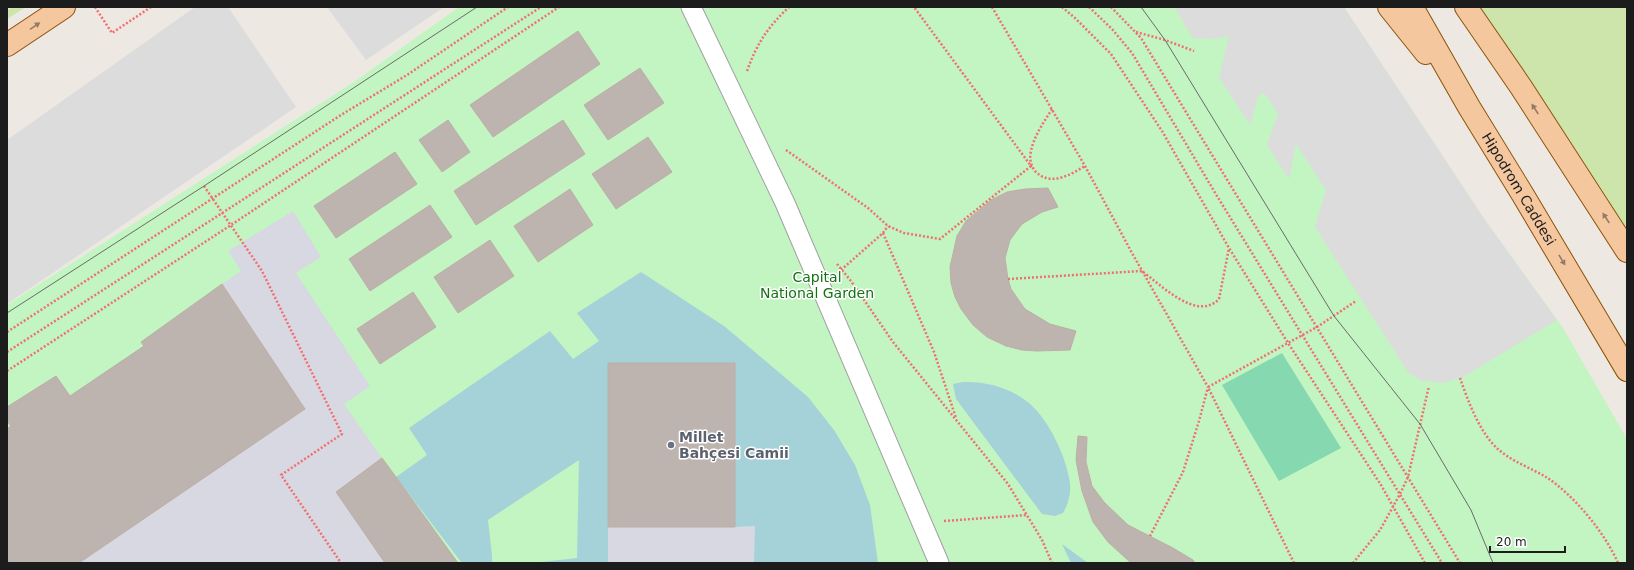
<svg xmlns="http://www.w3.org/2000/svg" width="1634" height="570" font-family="'DejaVu Sans',sans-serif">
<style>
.grass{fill:#cde5ab}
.park{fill:#c2f5c1}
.pitch{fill:#85d8af}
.parking{fill:#dcdcdc}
.plaza{fill:#d7d8e2}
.water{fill:#a5d2d8}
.building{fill:#bdb4af;stroke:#bdaea6}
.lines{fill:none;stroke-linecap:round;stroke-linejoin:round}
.pedestrian-casing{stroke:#a0a0a0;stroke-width:21}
.primary-casing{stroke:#8b5309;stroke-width:24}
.path{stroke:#f07070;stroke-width:2.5;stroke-dasharray:2 2;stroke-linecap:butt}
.pedestrian{stroke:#fff;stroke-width:19}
.primary{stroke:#f5c79f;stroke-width:22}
.tram{stroke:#6a6a6a;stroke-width:1}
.oneway{fill:#937a64}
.worship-dot{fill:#6b7280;stroke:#fff;stroke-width:1.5}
.labels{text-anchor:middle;stroke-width:3;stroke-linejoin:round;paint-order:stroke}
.street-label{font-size:14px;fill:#1c1c1c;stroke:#fff}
.park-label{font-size:14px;fill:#137212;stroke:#fff}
.worship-label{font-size:14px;font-weight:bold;fill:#5b616d;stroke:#fff;text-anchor:start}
</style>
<rect width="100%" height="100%" fill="#ede8e2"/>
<path class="grass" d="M12,7H26L7,19V10Z
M1478,7H1627V251Z"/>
<path class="park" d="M459,7H1344L1485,220L1563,328L1627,439V563H7V305L354,82Z"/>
<path class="pitch" d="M1282,353L1341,448L1279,481L1222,385Z"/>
<path class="parking" d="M195,7H228L296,107L7,304V140Z
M327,7H444L366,60Z
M1174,7H1344L1485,220L1557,320L1463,377L1443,383L1420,380L1408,372L1315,227L1326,190L1296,144L1289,179L1267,145L1278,114L1266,95L1261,93L1258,97L1250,125L1219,77L1229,36L1216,39L1193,38Z"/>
<path class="plaza" d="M293,211L321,257L296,273L370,386L344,404L382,458L336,492L385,563H79L305,409L222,284L241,271L228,251Z
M756,526L754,563H608V527H735Z"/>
<path class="water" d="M641,272L724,326L808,397L834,430L855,465L870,505L878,563H754L755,526L735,527V364L608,363V563L541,562L577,558L579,460L488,520L492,555V563H462L396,477L427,455L409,428L550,331L573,359L599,341L577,313Z
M963,382C986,381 1011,388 1029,403C1049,420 1067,458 1070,484C1071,495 1068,504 1063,513L1055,516L1042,514L956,399L953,384Z
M1062,544L1088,563H1071Z"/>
<path class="building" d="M578,31L600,64L493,137L470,105Z
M640,68L664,103L608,140L584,105Z
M448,120L470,152L442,172L419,140Z
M563,120L585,154L476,225L454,191Z
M648,137L672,172L616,209L592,174Z
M395,152L417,184L336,238L314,206Z
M1048,188L1058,207L1042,212L1022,224L1010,240L1005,258L1008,279L1011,289L1025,309L1050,324L1076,331L1070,350L1037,351L1022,350L1006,346L987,337L973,325L961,309L955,297L951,283L950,267L957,236L966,221L991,200L1007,192L1025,189Z
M570,189L593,225L538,262L514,226Z
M430,205L452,237L370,291L349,259Z
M490,240L514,276L458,313L434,277Z
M222,284L305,409L79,563H7V429L11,426L7,421V407L56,376L70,396L144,346L141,342Z
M413,292L436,327L380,364L357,329Z
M608,363H735V527H608Z
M1078,436L1087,437L1086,462L1092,486L1104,502L1128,525L1173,548L1193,560L1195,563H1131L1108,542L1093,522L1082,491L1076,460Z
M382,458L396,477L458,563H385L336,492Z"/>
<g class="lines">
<g class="pedestrian-casing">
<path id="pedestrian" d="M691,7L785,203L939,563"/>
</g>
<g class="primary-casing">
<g id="primary">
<path d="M1389,7L1426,53"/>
<path id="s1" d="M1412,7L1469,107L1523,195L1627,370"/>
<path d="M1466,7L1521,87L1627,251"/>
<path d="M7,45L64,7"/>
</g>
</g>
<path class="path" d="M95,7L112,33L151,7
M992,7L1085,166L1132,253L1208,387L1199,421L1183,472L1150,536
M1062,7L1075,18L1111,54L1162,131L1229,248L1288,343L1381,485L1425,563
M1089,7L1112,29L1132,53L1217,196L1442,563
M1111,7L1141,38L1460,563
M1136,32L1165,40L1194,51
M747,71C757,43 768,27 789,7
M1052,109C1044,122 1034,136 1031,151C1029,158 1031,166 1035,171C1050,187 1070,175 1085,166
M786,150L868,208L888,226L904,233L940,239L1031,166L914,7
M204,186L262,271L342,434L281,475L341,563
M883,233L934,352L956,418
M837,264L851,281L893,342L1008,484L1042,540L1052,563
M841,270L883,233L888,226
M1008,279L1142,271C1161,285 1197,322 1219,299L1229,248
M7,332L341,115L407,75L508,7
M7,352L541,7
M7,371L231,225L559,7
M1460,378C1468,401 1480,434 1499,450C1513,462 1531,468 1546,477C1574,495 1605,533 1618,563
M944,521L1027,515
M1294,563L1208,387L1317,327L1356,301
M1353,563L1380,530L1400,494L1408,477L1429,386"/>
<use href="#pedestrian" class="pedestrian"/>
<use href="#primary" class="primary"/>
<path class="tram" d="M1141,7L1165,40L1334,316L1420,424L1471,510L1493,563
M7,313L204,186L477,7"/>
</g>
<defs><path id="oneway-solid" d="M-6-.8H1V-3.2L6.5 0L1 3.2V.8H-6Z"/></defs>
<g class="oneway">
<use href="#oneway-solid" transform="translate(35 26) rotate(-34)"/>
<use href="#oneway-solid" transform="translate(1535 109) rotate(-123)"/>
<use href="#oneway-solid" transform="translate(1606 218) rotate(-123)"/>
<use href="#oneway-solid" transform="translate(1562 260) rotate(59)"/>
</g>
<circle class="worship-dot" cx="671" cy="445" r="4"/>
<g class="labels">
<g class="street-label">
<text dy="5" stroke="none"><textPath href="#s1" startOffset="211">Hipodrom Caddesi</textPath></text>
</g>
<g class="park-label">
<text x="817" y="282">Capital<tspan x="817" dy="16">National Garden</tspan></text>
</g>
<g class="worship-label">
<text x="679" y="442">Millet<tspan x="679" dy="16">Bahçesi Camii</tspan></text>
</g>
</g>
<rect width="1634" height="570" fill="none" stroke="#1c1c1c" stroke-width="16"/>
<path d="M1490 546v6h75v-6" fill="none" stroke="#1c1c1c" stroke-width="2"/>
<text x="1496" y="546" font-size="12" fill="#1c1c1c" stroke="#ffffff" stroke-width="3" paint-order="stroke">20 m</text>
</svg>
